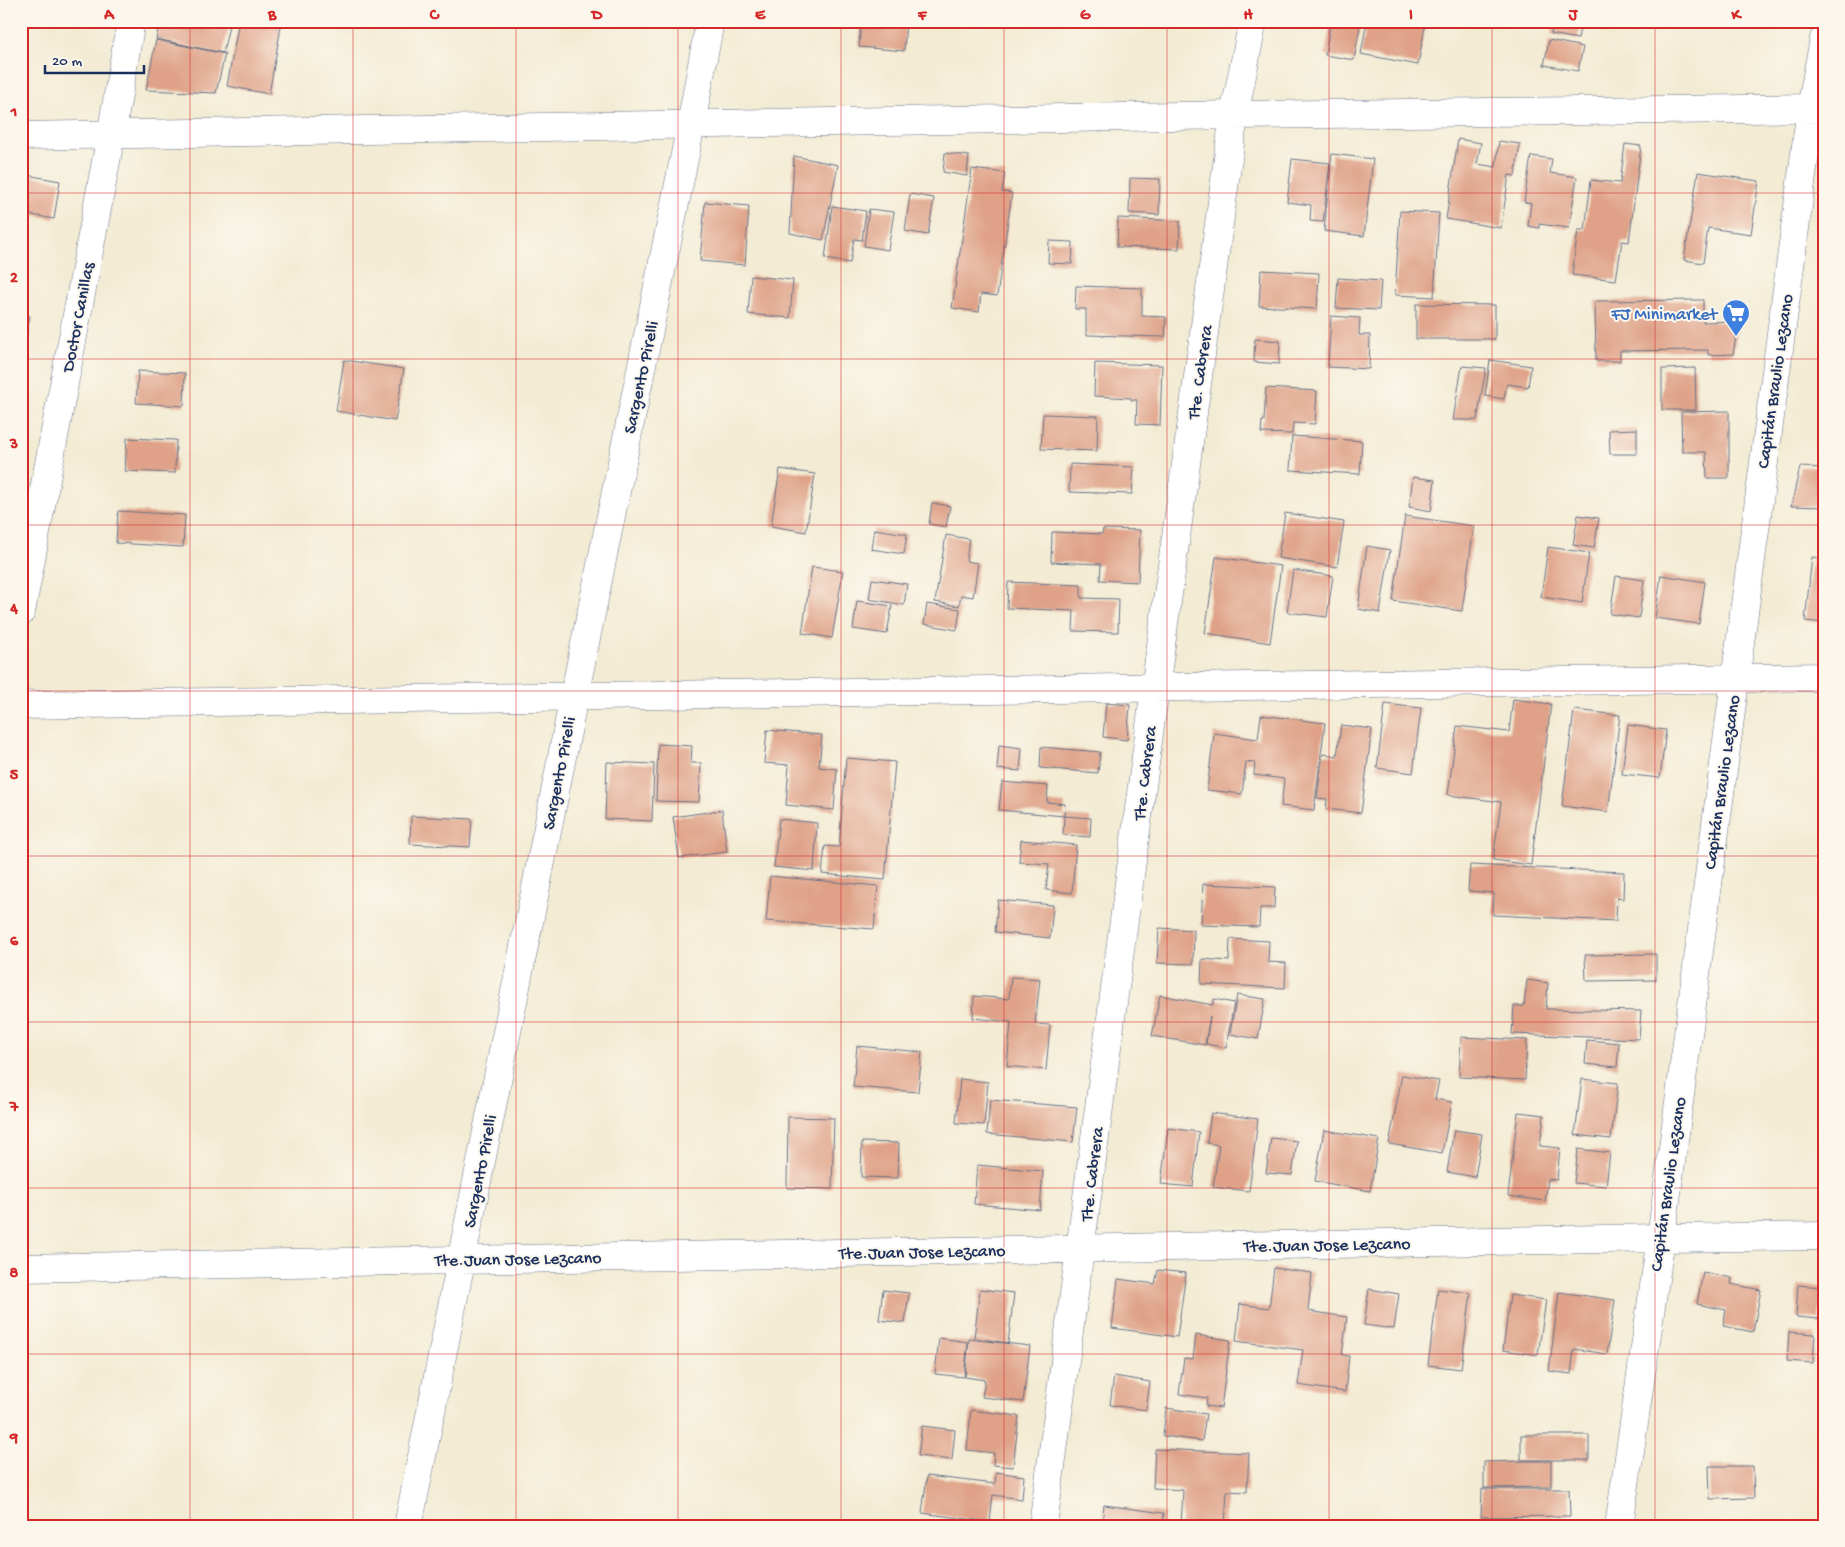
<svg xmlns="http://www.w3.org/2000/svg" width="1845" height="1547" font-family="'Gochi Hand',sans-serif">
<style>
.building{fill:#dfa187}
.lines{fill:none;stroke-linecap:round;stroke-linejoin:round}
.minor-casing{stroke:#677187;stroke-width:29}
.minor{stroke:#fff;stroke-width:28}
.grid{fill:none;stroke:#d62828;stroke-width:1;stroke-opacity:0.55}
.labels{text-anchor:middle;stroke-width:4;stroke-linejoin:round;paint-order:stroke}
.shop-label{font-size:18px;fill:#366cbe;stroke:#fbf7ec;text-anchor:end}
.street-label{font-size:18px;fill:#1b2f5e;stroke:#fbf7ec}
.neatline{fill:none;stroke:#d62828;stroke-width:2}
.grid-label{font-size:16px;text-anchor:middle;font-weight:bold;fill:#d62828}
</style>
<rect width="100%" height="100%" fill="#fbf7ec"/>
<filter id="ink" filterUnits="userSpaceOnUse"><feTurbulence type="fractalNoise" baseFrequency=".02" numOctaves="2"/><feDisplacementMap in="SourceGraphic" scale="10" xChannelSelector="R" yChannelSelector="G"/><feConvolveMatrix kernelMatrix="1 2 1 2 8 2 1 2 1" color-interpolation-filters="sRGB"/></filter>
<filter id="wash" filterUnits="userSpaceOnUse"><feTurbulence type="fractalNoise" baseFrequency=".0096" numOctaves="4" result="noise"/><feDisplacementMap in="SourceGraphic" scale="20" xChannelSelector="R" yChannelSelector="G"/><feGaussianBlur stdDeviation="1.12" result="paint"/><feColorMatrix in="noise" values="0 0 0 0 0 0 0 0 0 0 0 0 0 0 0 0 0 1.4 0 .05"/><feComposite in="paint" operator="in"/></filter>
<g filter="url(#wash)">
<rect width="100%" height="100%" fill="#f3ebd3"/>
<g id="blocks">
<path class="building" d="M160,21H230L223,53L156,39Z
M239,21H282L269,94L227,86Z
M861,21H906L904,51L859,47Z
M1331,21H1361L1354,60L1325,55Z
M1367,21H1426L1418,65L1361,54Z
M1553,21H1581L1578,39L1551,34Z
M156,40L225,54L216,93L146,90Z
M1549,40L1583,47L1578,71L1544,65Z
M1458,139L1481,143L1477,164L1496,167L1499,141L1520,144L1515,176L1509,175L1501,228L1446,219Z
M1625,144L1641,146L1629,242L1622,241L1616,280L1572,275L1578,230H1585L1591,180L1620,183Z
M945,153L969,156L967,176L943,172Z
M1332,154L1373,159L1364,236L1324,231Z
M794,156L838,165L823,240L790,233Z
M1531,156L1552,159L1550,173L1577,177L1569,228L1539,224V228L1528,226L1531,203L1524,202Z
M1292,159L1330,163L1323,222L1310,221L1311,205L1287,202Z
M972,169L1005,173L1002,192L1012,193L997,296L981,294L979,312L952,308Z
M1698,172L1759,181L1751,234L1708,228L1703,263L1684,260Z
M21,174L60,181L54,219L21,213Z
M1130,178L1160,179L1159,215L1129,213Z
M910,194L934,198L928,235L905,231Z
M705,202L749,206L745,265L700,261Z
M832,206L866,211L862,240L854,239L850,263L825,259Z
M869,209L894,212L888,250L864,246Z
M1400,211L1439,213L1434,297L1395,295Z
M1118,218L1180,221L1179,249L1117,247Z
M1049,241L1073,242L1072,264L1048,263Z
M1261,270L1319,273L1317,309L1259,306Z
M751,276L793,280L790,318L748,314Z
M1338,278L1381,281L1379,310L1336,308Z
M1076,286L1142,288V316L1166,317L1165,337L1086,335V309H1075Z
M1703,300V322L1739,321L1733,354L1708,355V350L1620,351V361H1596L1595,301Z
M1416,304L1495,305V339H1416Z
M21,315L30,316L22,363H21Z
M1331,316L1360,318L1359,335H1370L1369,369L1328,367Z
M1255,339L1280,341L1279,364L1254,362Z
M344,360L404,369L395,421L336,411Z
M1490,360L1531,366L1528,387L1507,384L1504,399L1485,396Z
M1095,363L1162,365L1160,425L1136,424L1137,400H1131V398L1094,396Z
M1462,366L1486,368L1477,420H1453Z
M1695,368L1696,410H1662V369Z
M138,371L185,373L184,406L136,403Z
M1266,388L1317,391L1315,424L1293,423L1292,434L1261,433L1262,421H1264Z
M1729,411V478H1707L1706,452H1682L1681,412Z
M1043,414L1098,416L1097,451L1041,449Z
M1637,429V454H1610L1609,430Z
M1292,436L1362,441L1360,474L1290,470Z
M127,438L176,440L175,473L125,471Z
M1070,464L1134,467L1132,494L1069,492Z
M1800,467L1824,468V507L1791,506Z
M780,469L815,474L806,532L771,526Z
M1413,477L1435,480L1431,511L1409,507Z
M932,503L950,506L946,527L929,524Z
M118,511L185,515L183,547L116,543Z
M1285,513L1344,522L1337,567L1278,558Z
M1578,515L1599,518L1594,548L1573,545Z
M1405,516L1474,526L1462,611L1393,601Z
M874,529L907,534L904,554L871,549Z
M1103,529L1140,530L1138,582L1100,580L1101,564L1051,562L1052,532L1102,534Z
M946,535L969,539L966,561L978,563L973,597L961,595L959,606L935,602Z
M1367,546L1390,550L1380,613L1358,609Z
M1548,547L1589,553L1582,603L1541,597Z
M1216,557L1281,566L1270,643L1205,633Z
M1812,557L1824,559V623L1805,621Z
M812,567L843,571L832,638L802,633Z
M1293,570L1333,576L1327,617L1287,612Z
M1661,575L1705,582L1699,624L1655,618Z
M1616,576L1644,580L1639,618L1610,614Z
M872,579L907,584L904,605L869,599Z
M1008,582L1081,585V598L1119,599L1118,632L1073,631L1074,611L1007,608Z
M857,601L892,606L887,634L853,629Z
M927,604L960,609L957,630L924,624Z
M1513,699L1551,704L1531,865L1493,860L1501,802L1448,795L1457,726L1509,732Z
M1106,703L1130,705L1127,740L1103,737Z
M1385,704L1421,708L1413,773L1377,768Z
M1574,710L1620,715L1608,812L1562,806Z
M1261,715L1325,723L1314,810L1281,806L1284,779L1254,775L1255,763L1246,762L1242,794L1207,790L1214,733L1258,739Z
M1341,725L1372,729L1361,813L1326,809L1327,799L1317,798L1323,754L1337,756Z
M1628,725L1666,730L1660,778L1622,774Z
M767,730L822,735L819,767L837,769L834,810L786,805L789,765L764,763Z
M658,744L692,746L691,763H701L699,802L656,801Z
M999,745L1022,748L1020,771L997,769Z
M1041,747L1100,752L1098,773L1040,768Z
M846,758L895,762L885,880L822,874L825,846L839,847Z
M607,762L654,764L652,821L605,819Z
M1002,782L1048,786L1047,802L1065,804L1064,816L999,810Z
M722,810L727,852L679,858L673,817Z
M411,816L472,819L470,847L410,844Z
M1064,816L1091,818L1090,837L1063,835Z
M779,819L817,823L814,871L774,867Z
M1021,840L1076,845L1072,893L1046,890L1049,864L1019,862Z
M1470,865L1624,872L1623,899L1617,898L1616,921L1493,915L1494,893L1468,891Z
M770,876L878,886L874,929L766,921Z
M1203,884L1275,887L1274,908H1260L1259,927L1201,925Z
M998,900L1053,905L1050,938L995,932Z
M1159,928L1194,930L1193,964L1157,963Z
M1230,939L1269,941L1268,962L1286,963L1285,988L1201,984L1202,959L1229,961Z
M1656,954V980L1586,981L1585,955Z
M1011,977L1040,979L1035,1024L1050,1025L1046,1070L1007,1066L1011,1022L973,1018L974,996L1009,999Z
M1527,980L1548,983L1546,1009L1641,1011L1639,1039L1512,1034L1514,1006H1524Z
M1160,995L1213,1005L1214,999L1234,1003L1226,1048L1206,1044L1210,1016L1205,1045L1152,1036Z
M1237,995L1265,999L1258,1039L1230,1034Z
M1461,1037L1527,1040L1525,1080L1459,1077Z
M1587,1040L1619,1043L1617,1067L1585,1064Z
M857,1046L922,1052L918,1092L853,1087Z
M1402,1075L1439,1081L1435,1099L1452,1102L1442,1153L1389,1144Z
M960,1079L988,1082L984,1125L956,1123Z
M1582,1079L1618,1083L1611,1139L1575,1135Z
M990,1100L1077,1107L1073,1142L987,1134Z
M1518,1112L1544,1115L1540,1146L1560,1148L1557,1180L1548,1179L1545,1201L1508,1196Z
M1211,1113L1258,1119L1249,1191L1213,1187L1219,1145L1207,1143Z
M788,1117L834,1118L832,1189L787,1188Z
M1168,1128L1199,1132L1193,1187L1161,1184Z
M1324,1130L1379,1139L1370,1191L1315,1181Z
M1454,1130L1482,1134L1475,1177L1447,1172Z
M1271,1138L1297,1141L1292,1175L1266,1173Z
M862,1142L899,1143L898,1178L861,1177Z
M1578,1149L1610,1153L1606,1186L1574,1183Z
M977,1165L1043,1171L1040,1210L974,1204Z
M1274,1268L1312,1273L1308,1311L1347,1317L1342,1355L1349,1356L1345,1392L1298,1385L1303,1350L1236,1341L1240,1304L1269,1308Z
M1158,1270L1186,1273L1177,1337L1112,1328L1118,1279L1155,1284Z
M1703,1272L1732,1278L1731,1284L1761,1290L1753,1332L1723,1326L1726,1310L1697,1304Z
M1798,1285L1821,1287L1819,1319L1796,1317Z
M980,1289L1014,1293L1008,1343L974,1338Z
M1369,1289L1399,1294L1394,1329L1364,1325Z
M1438,1289L1471,1293L1461,1369L1428,1365Z
M883,1290L909,1293L905,1323L879,1320Z
M1559,1292L1615,1300L1607,1354L1574,1349L1571,1374L1549,1371Z
M1510,1295L1546,1300L1538,1355L1503,1350Z
M1789,1332L1815,1334L1813,1363L1787,1361Z
M1196,1335L1230,1340L1221,1408L1206,1406L1207,1398L1179,1394L1184,1358L1193,1359Z
M939,1338L968,1342L964,1377L935,1374Z
M969,1339L1030,1346L1023,1402L982,1397L985,1380L965,1377Z
M1114,1376L1150,1382L1146,1410L1110,1405Z
M1166,1408L1206,1414L1202,1441L1163,1436Z
M971,1410L1019,1416L1013,1467L993,1465L994,1453L967,1450Z
M922,1426L955,1430L952,1460L918,1456Z
M1521,1435H1589V1460H1521Z
M1155,1449L1249,1453L1247,1492L1227,1491L1225,1526H1181L1183,1490L1153,1488Z
M1523,1461H1551V1487L1484,1488V1462Z
M1709,1466H1753L1754,1498L1710,1499Z
M996,1472L1024,1476L1022,1499L993,1495L990,1522L922,1513L927,1476L995,1484Z
M1482,1489H1569L1570,1516L1481,1517Z
M1104,1505L1164,1513L1163,1526H1102Z"/>
</g>
</g>
<g filter="url(#ink)">
<use href="#blocks" fill-opacity="0" stroke="#677187" stroke-width="1"/>
<g class="lines">
<g class="minor-casing">
<path id="minor" d="M21,136L1234,115L1824,108
M21,612L111,135L131,21
M21,705L1824,677
M21,1268L1661,1238L1824,1236
M408,1526L574,697L691,125L710,21
M1043,1526L1155,689L1234,115L1253,21
M1619,1526L1661,1238L1811,108L1824,39"/>
</g>
<use href="#minor" class="minor"/>
</g>
</g>
<path class="grid" d="M190,21V1526M353,21V1526M516,21V1526M678,21V1526M841,21V1526M1004,21V1526M1167,21V1526M1329,21V1526M1492,21V1526M1655,21V1526M21,193H1824M21,359H1824M21,525H1824M21,691H1824M21,856H1824M21,1022H1824M21,1188H1824M21,1354H1824"/>
<defs>
<g id="supermarket-pin" transform="scale(1.4375)"><path d="M0 17L-7.5 6A9.5 9.5 0 1 1 7.5 6Z" fill="#3f7fe0" stroke="#fbf7ec"/><path d="M-6-5.5h2.5l.6 2H6L4.5 2H-2.5L-4.4-4H-6ZM-1.5 3.2a1.3 1.3 0 1 0 .1 0ZM3 3.2a1.3 1.3 0 1 0 .1 0Z" fill="#fff"/></g>
</defs>
<g fill-rule="evenodd">
<use href="#supermarket-pin" x="1736" y="313"/>
</g>
<g class="labels">
<g class="shop-label">
<text x="1717" y="319">FJ Minimarket</text>
</g>
<g class="street-label">
<text transform="translate(77 317) rotate(-79)" y="6">Doctor Canillas</text>
<text transform="translate(1199 372) rotate(-82)" y="6">Tte. Cabrera</text>
<text transform="translate(640 377) rotate(-78)" y="6">Sargento Pirelli</text>
<text transform="translate(1774 381) rotate(-82)" y="6">Capitán Braulio Lezcano</text>
<text transform="translate(558 773) rotate(-79)" y="6">Sargento Pirelli</text>
<text transform="translate(1144 773) rotate(-83)" y="6">Tte. Cabrera</text>
<text transform="translate(1721 782) rotate(-82)" y="6">Capitán Braulio Lezcano</text>
<text transform="translate(479 1171) rotate(-79)" y="6">Sargento Pirelli</text>
<text transform="translate(1091 1174) rotate(-83)" y="6">Tte. Cabrera</text>
<text transform="translate(1667 1184) rotate(-82)" y="6">Capitán Braulio Lezcano</text>
<text transform="translate(1327 1244) rotate(-1)" y="6">Tte.Juan Jose Lezcano</text>
<text transform="translate(922 1251) rotate(-1)" y="6">Tte.Juan Jose Lezcano</text>
<text transform="translate(518 1258) rotate(-1)" y="6">Tte.Juan Jose Lezcano</text>
</g>
</g>
<rect width="1845" height="1547" fill="none" stroke="#fbf7ec" stroke-width="55"/>
<path d="M45 65v8h99v-8" fill="none" stroke="#1b2f5e" stroke-width="2.5"/>
<text x="52" y="65" font-size="15" fill="#1b2f5e" stroke="#fbf7ec" stroke-width="4" paint-order="stroke">20 m</text>
<rect x="28" y="28" width="1790" height="1492" class="neatline"/>
<g class="grid-label">
<text x="109" y="19">A</text>
<text x="272" y="19">B</text>
<text x="434" y="19">C</text>
<text x="597" y="19">D</text>
<text x="760" y="19">E</text>
<text x="922" y="19">F</text>
<text x="1085" y="19">G</text>
<text x="1248" y="19">H</text>
<text x="1411" y="19">I</text>
<text x="1573" y="19">J</text>
<text x="1736" y="19">K</text>
<text x="14" y="116">1</text>
<text x="14" y="282">2</text>
<text x="14" y="448">3</text>
<text x="14" y="613">4</text>
<text x="14" y="779">5</text>
<text x="14" y="945">6</text>
<text x="14" y="1111">7</text>
<text x="14" y="1277">8</text>
<text x="14" y="1442">9</text>
</g>
</svg>
